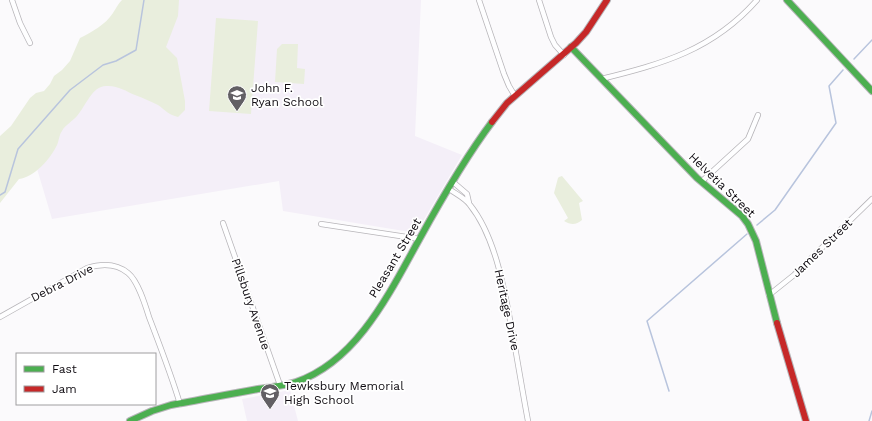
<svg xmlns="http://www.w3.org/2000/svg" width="872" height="421" font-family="'Work Sans',sans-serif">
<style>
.built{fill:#f4eff8}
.green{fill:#e9eedd}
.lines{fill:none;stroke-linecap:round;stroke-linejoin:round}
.stream{stroke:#b8c4dd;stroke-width:1.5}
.street-casing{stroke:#b7b5b9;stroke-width:6}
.fast-casing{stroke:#b7b5b9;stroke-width:8}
.jam-casing{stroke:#b7b5b9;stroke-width:8}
.street{stroke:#fefeff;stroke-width:4.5}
.fast{stroke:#4caf50;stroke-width:6}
.jam{stroke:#c62828;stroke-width:6}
.labels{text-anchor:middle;stroke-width:3.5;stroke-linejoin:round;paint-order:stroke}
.poi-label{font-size:12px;fill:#100c12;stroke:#fff;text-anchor:start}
.street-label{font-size:12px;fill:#100c12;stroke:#fff}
</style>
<rect width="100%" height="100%" fill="#fbfafc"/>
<path class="built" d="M149,0H421L415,136L462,155L416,233L283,211L279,181L52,219L29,142Z
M290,390L298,421H247L242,399Z"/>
<path class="green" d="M122,0H179L178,16L166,47L177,58L185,101V110L178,117C169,115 165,110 158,105C150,101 143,98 135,95C126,91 117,85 106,86C92,86 86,106 77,116C73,121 65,125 62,131C59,135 59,141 57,145C50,159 35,177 19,179L0,203V136L11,126L30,98L36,93L44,91L50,84L54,76L62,70L70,61L80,38C92,32 105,25 113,13C116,8 118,4 122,0Z
M216,18L258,21L251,114L209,111Z
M282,44H298L297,68L305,69L304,84L275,82L277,49Z
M562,176L583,201L579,203L582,220C576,225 571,225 564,221L568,218L554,193L558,178L559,177Z"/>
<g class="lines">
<path class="stream" d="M854,59L872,40
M0,195L5,192L18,149L70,90L103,65L116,61L136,50L144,0
M757,225L775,210L836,123L829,86L843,70
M669,391L647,321L747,234
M869,421L872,411"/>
<g class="street-casing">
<path id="street" d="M12,0L20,23L30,43
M479,0L504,74L509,86L515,96
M539,0L551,37L555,45L564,55
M601,79C662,64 713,50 757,0
M453,182L467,194L469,203
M701,182L748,139L758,115
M449,189C456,194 465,198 470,205C495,236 504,288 511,325C517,357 522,389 528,421
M223,223L280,385
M321,224L420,239
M769,295L794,275L872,199
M0,317L87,268C100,264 116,263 128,273C138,281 145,304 149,317C160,346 171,374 180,404"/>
</g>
<g class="fast-casing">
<path id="fast" d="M787,0L872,91
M571,47L697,178L742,216L748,224L756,241L777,323
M130,421L152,411L171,405C200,400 229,394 258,389C270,387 284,386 296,382C358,361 391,290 420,238C442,198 465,158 492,122"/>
</g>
<g class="jam-casing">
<path id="jam" d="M492,122L507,103L576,43L586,32L607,0
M777,323L806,421"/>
</g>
<use href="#street" class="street"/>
<use href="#fast" class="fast"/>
<use href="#jam" class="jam"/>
</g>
<defs>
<g id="school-pin" transform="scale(1)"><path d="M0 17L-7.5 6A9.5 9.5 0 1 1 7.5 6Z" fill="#625f64" stroke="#fff"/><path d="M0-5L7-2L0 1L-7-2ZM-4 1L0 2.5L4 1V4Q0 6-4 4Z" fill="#fff"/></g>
</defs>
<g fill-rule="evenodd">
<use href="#school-pin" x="237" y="95"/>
<use href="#school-pin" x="270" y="393"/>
</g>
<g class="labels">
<g class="poi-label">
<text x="251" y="92">John F.<tspan x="251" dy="14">Ryan School</tspan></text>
<text x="284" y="390">Tewksbury Memorial<tspan x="284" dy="14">High School</tspan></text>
</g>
<g class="street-label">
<text transform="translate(722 185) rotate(44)" y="4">Helvetia Street</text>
<text transform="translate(822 248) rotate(-44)" y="4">James Street</text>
<text transform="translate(395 258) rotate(-59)" y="4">Pleasant Street</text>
<text transform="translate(62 283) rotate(-27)" y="4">Debra Drive</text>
<text transform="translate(251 304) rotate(71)" y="4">Pillsbury Avenue</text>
<text transform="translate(507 310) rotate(78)" y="4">Heritage Drive</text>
</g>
</g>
<rect x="16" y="353" width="140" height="52" fill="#ffffff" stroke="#9f9ea0"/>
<rect x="24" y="366" width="20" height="6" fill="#4caf50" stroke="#9f9ea0"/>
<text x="52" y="373" font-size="12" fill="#100c12">Fast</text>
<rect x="24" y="386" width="20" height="6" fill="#c62828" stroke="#9f9ea0"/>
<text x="52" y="393" font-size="12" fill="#100c12">Jam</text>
</svg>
